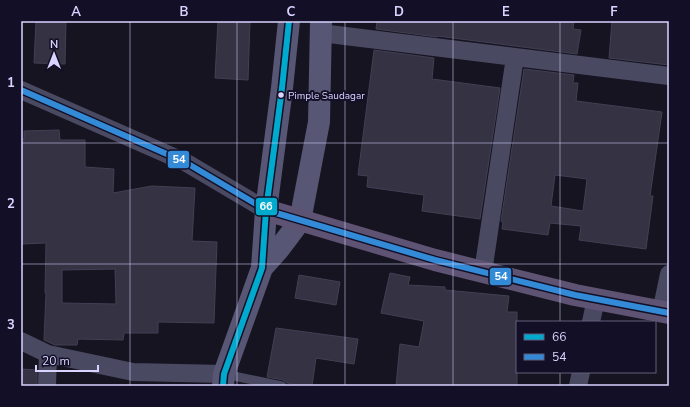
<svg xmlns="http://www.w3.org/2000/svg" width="690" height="407" font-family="'Nunito Sans',sans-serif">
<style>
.building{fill:#343243;stroke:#433f54;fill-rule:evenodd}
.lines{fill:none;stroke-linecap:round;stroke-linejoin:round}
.lane{stroke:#4a4962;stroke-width:9}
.street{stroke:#4a4962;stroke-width:18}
.secondary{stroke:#575674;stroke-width:22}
.primary{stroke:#5e5373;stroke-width:22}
.bus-1-casing{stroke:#130f26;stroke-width:9}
.bus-2-casing{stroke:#130f26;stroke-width:9}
.bus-1{stroke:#00a9ce;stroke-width:6}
.bus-2{stroke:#338bd7;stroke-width:6}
.grid{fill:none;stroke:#d9d4ff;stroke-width:1;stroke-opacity:0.55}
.bus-dot{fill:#d9d4ff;stroke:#130f26;stroke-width:1.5}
.labels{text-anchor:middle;stroke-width:4;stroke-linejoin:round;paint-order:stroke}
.bus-label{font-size:10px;fill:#d9d4ff;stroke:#130f26;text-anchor:start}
.line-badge{stroke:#130f26;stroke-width:1.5}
.badge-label{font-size:11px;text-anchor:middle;font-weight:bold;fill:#fff}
.neatline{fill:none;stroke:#d9d4ff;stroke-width:1.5}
.grid-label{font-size:13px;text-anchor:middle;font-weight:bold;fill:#d9d4ff}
</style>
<rect width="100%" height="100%" fill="#161421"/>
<path class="building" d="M36,21H66L65,64L34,63Z
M218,21H250L248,80L215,78Z
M377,21H574L573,29L581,30L577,54L437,36V37L376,29Z
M612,21H669V65L609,58Z
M374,50L434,58L432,79L500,88L480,219L422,211L424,195L367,187L368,176L358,175Z
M524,69L574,75L573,83H578L576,101L662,112L650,196H653L646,249L579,240L581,226L550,223L548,235L502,229L503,222L501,221ZM555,175L587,179L583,211L551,206Z
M59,130L60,140H85V167L114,169L113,193L152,186L195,188L192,241L217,242L214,323L158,322V333H124L123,340L78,339L77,345H55L44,340L46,293H45L46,243L21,244V139H24V131ZM115,269L116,304L62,303V270Z
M390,273L410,277L408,285L445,287V290L509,296L507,312H517V386H396L400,344L419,347L424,321L381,313Z
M299,275L340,282L336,305L295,298Z
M276,328L358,339L354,364L316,358L312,386H302L287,383L283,380L267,377Z
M21,369L37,370V386H21Z"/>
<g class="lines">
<path class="lane" d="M224,374L282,386"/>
<path class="street" d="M321,33L669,76
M21,90L185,162L266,210
M483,272L515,57
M661,312L669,274
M591,322L596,299
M21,341L48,354L133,372L224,374
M47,386L48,354
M578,386L581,372"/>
<path class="secondary" d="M262,268L279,249L300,221L319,122L321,21
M223,386L224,374L262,268L266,210L282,88L289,21"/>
<path class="primary" d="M266,210L435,260L575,295L669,313"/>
<g class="bus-1-casing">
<path id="bus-1" d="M223,386L224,374L262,268L266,210L282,88L289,21"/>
</g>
<g class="bus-2-casing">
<path id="bus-2" d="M21,90L185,162L266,210L435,260L575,295L669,313"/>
</g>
<use href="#bus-1" class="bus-1"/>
<use href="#bus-2" class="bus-2"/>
</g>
<path class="grid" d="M130,21V386M237,21V386M345,21V386M453,21V386M560,21V322M21,143H669M21,264H669M560,372V386"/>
<circle class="bus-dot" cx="281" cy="95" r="3.5"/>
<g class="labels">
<g class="bus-label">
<text x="288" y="99">Pimple Saudagar</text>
</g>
</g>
<g class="line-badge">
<rect x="167" y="150" width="23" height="19" rx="4" fill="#338bd7"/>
<rect x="255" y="197" width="23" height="19" rx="4" fill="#00a9ce"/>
<rect x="489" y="267" width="23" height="19" rx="4" fill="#338bd7"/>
</g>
<g class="badge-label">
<text x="179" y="163">54</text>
<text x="266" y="210">66</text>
<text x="501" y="280">54</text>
</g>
<rect width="690" height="407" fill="none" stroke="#130f26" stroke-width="44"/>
<rect x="516" y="321" width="140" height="52" fill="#130f26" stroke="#625e7d"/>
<rect x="524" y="334" width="20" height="6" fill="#00a9ce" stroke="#625e7d"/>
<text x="552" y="341" font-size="12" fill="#d9d4ff">66</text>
<rect x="524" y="354" width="20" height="6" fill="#338bd7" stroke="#625e7d"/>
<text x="552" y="361" font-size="12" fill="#d9d4ff">54</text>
<g transform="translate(54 54)" stroke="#130f26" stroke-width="3" paint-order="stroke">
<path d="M0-3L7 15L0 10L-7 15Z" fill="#d9d4ff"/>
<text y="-6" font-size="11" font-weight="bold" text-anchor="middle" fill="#d9d4ff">N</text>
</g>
<path d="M36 365v6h62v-6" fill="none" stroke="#d9d4ff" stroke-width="2"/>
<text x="42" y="365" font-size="12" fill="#d9d4ff" stroke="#130f26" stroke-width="3" paint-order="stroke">20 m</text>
<rect x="22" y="22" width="646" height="363" class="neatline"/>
<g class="grid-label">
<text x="76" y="16">A</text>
<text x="184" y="16">B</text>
<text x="291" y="16">C</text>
<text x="399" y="16">D</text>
<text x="506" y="16">E</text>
<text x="614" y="16">F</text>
<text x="11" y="87">1</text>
<text x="11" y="208">2</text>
<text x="11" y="329">3</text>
</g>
</svg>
